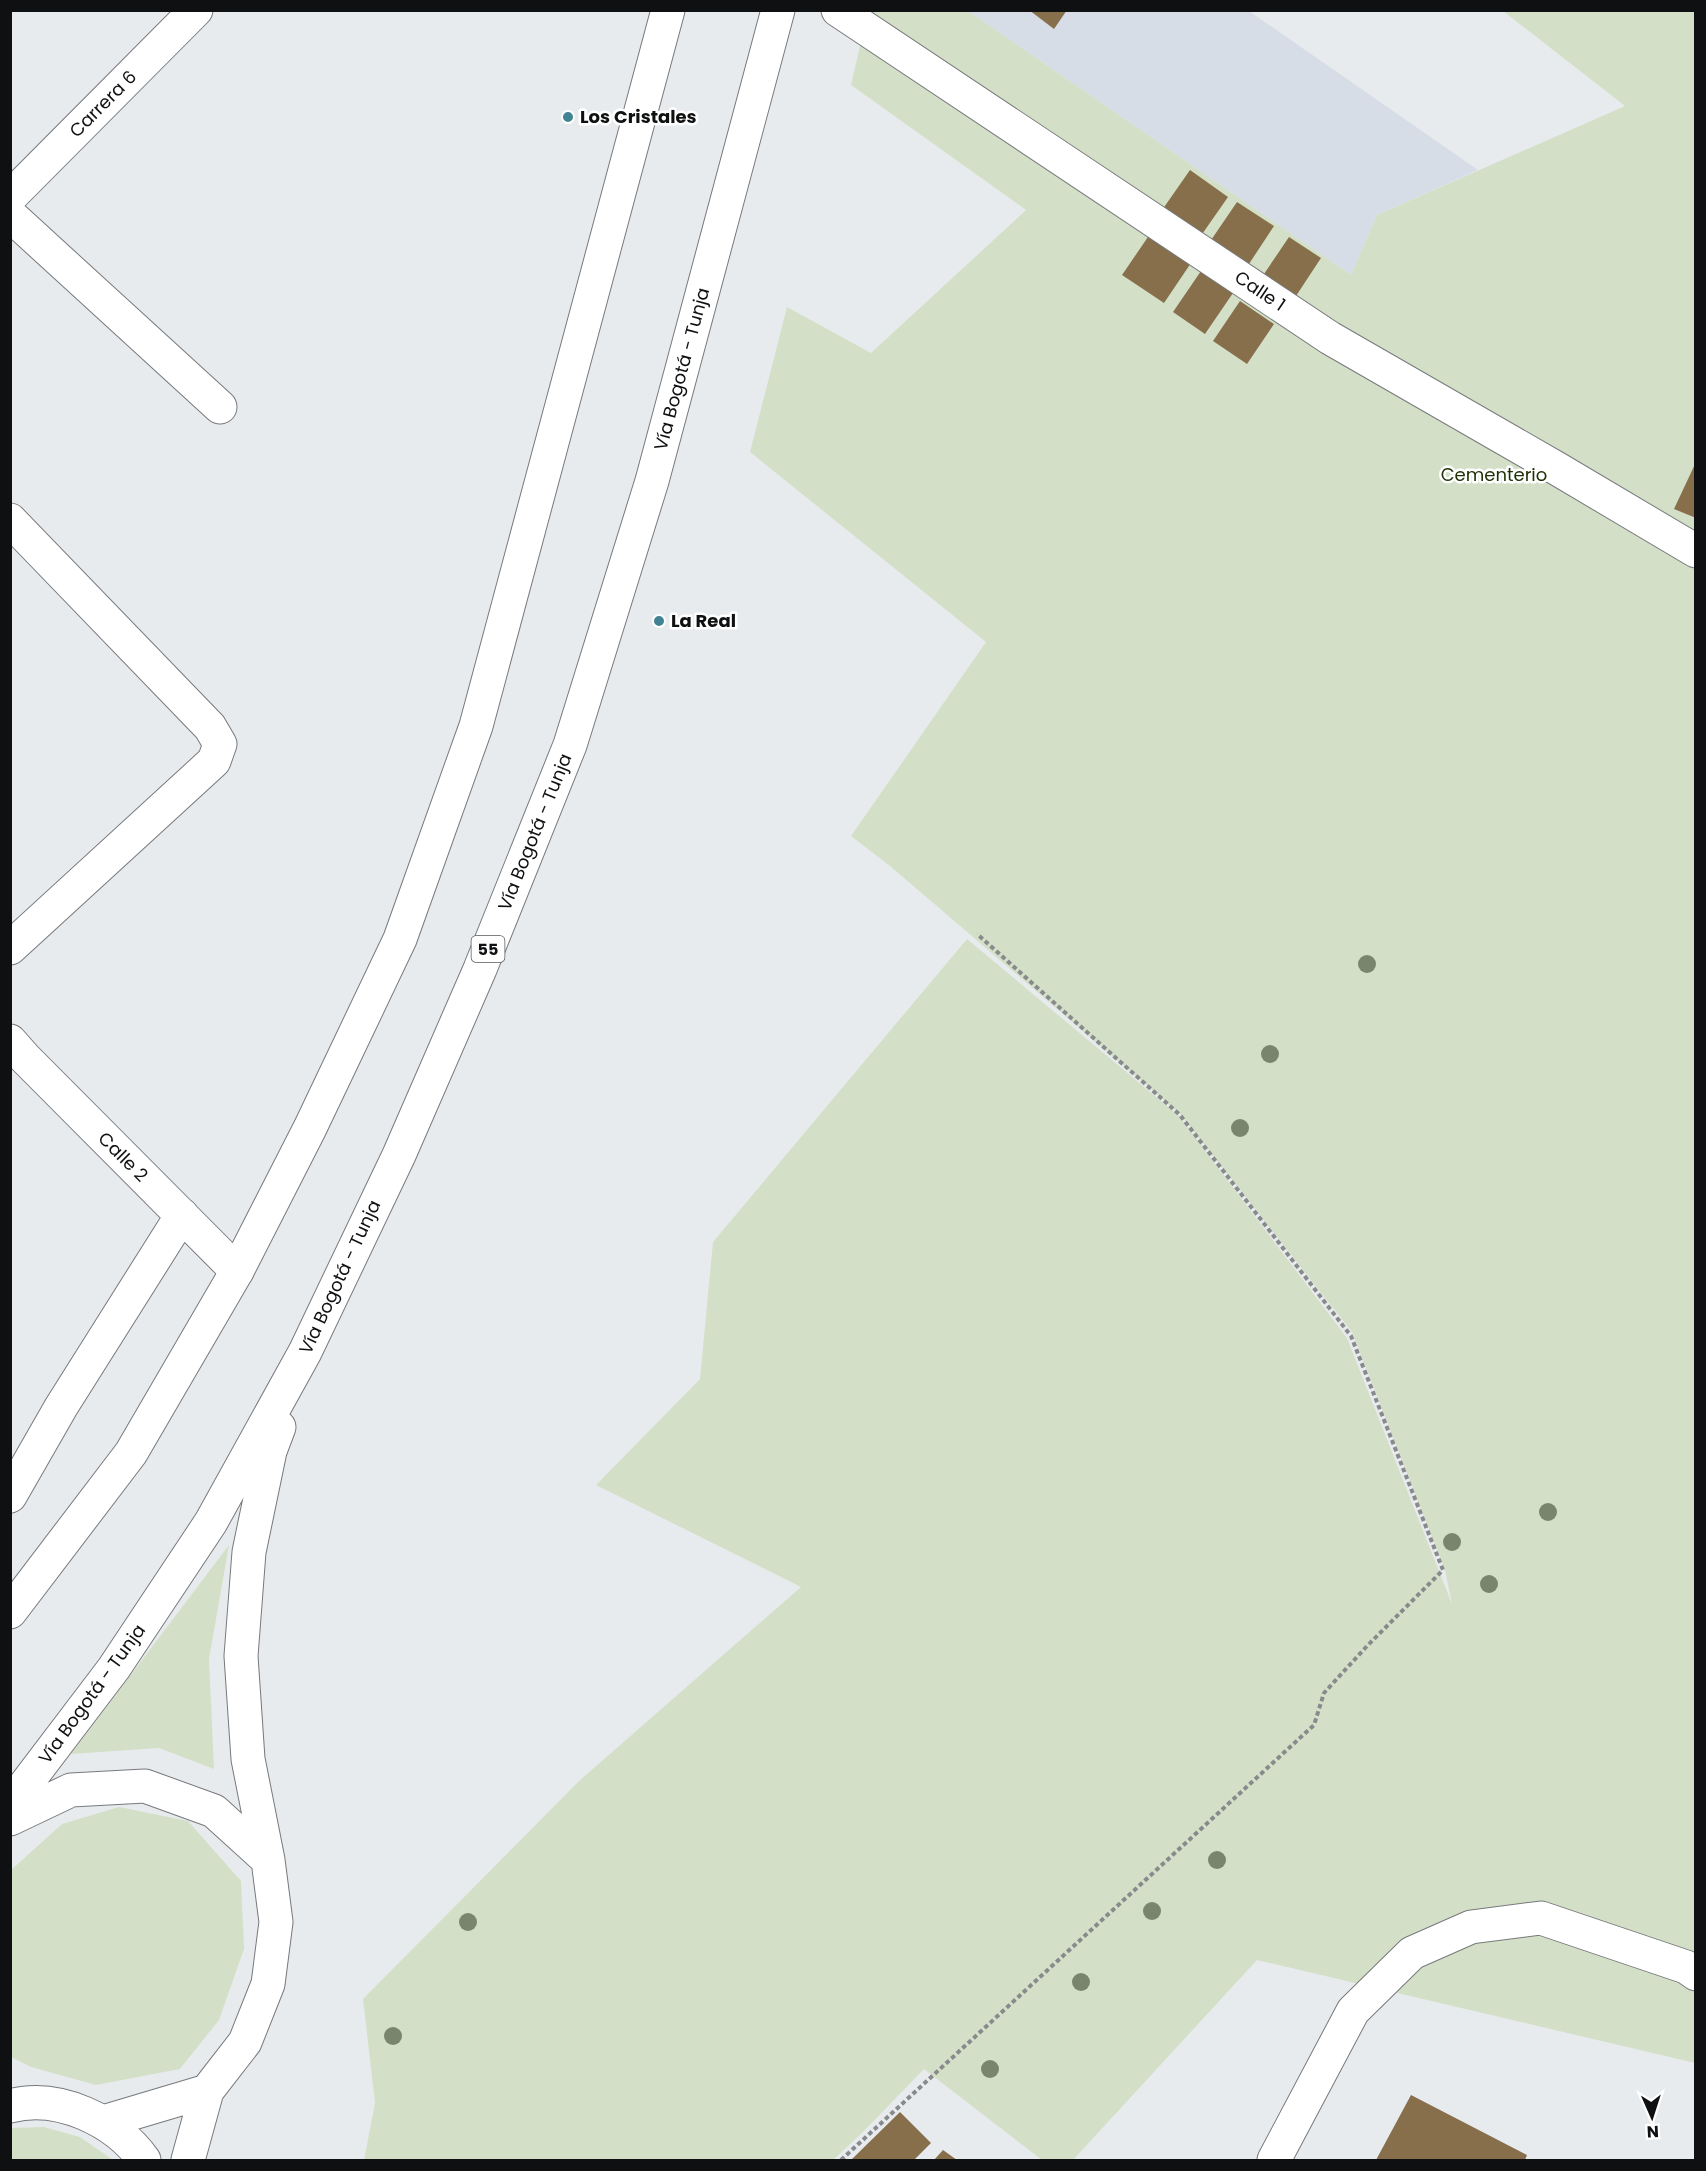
<svg xmlns="http://www.w3.org/2000/svg" width="1706" height="2171" font-family="Poppins,sans-serif">
<style>
.built{fill:#d6dde6}
.green{fill:#d3e0c7}
.building{fill:#876f4c}
.lines{fill:none;stroke-linecap:round;stroke-linejoin:round}
.minor-casing{stroke:#77797c;stroke-width:35}
.major-casing{stroke:#77797c;stroke-width:35}
.highway-casing{stroke:#77797c;stroke-width:35}
.path{stroke:#888a8c;stroke-width:4;stroke-dasharray:4.5 3;stroke-linecap:butt}
.minor{stroke:#fff;stroke-width:33}
.major{stroke:#fff;stroke-width:33}
.highway{stroke:#fff;stroke-width:33}
.tree{fill:#7a856e}
.poi-dot{fill:#408393;stroke:#fff;stroke-width:2}
.labels{text-anchor:middle;stroke-width:5;stroke-linejoin:round;paint-order:stroke}
.shield{fill:#fff;stroke:#575858;stroke-width:1.5}
.shield-label{font-size:16px;font-weight:bold;fill:#0f1011}
.street-label{font-size:18px;fill:#0f1011;stroke:#fff}
.poi-label{font-size:18px;font-weight:bold;fill:#0f1011;stroke:#fff;text-anchor:start}
.park-label{font-size:18px;fill:#203205;stroke:#fff}
</style>
<rect width="100%" height="100%" fill="#e8ebee"/>
<path class="built" d="M968,11H1249L1478,170L1377,215L1351,275Z"/>
<path class="green" d="M868,11H968L1351,275L1377,215L1625,106L1503,11H1695V2063L1257,1960L1073,2160H1042L924,2069L863,2132L833,2160H364L375,2103L363,1999L579,1781L801,1587L596,1485L700,1379L713,1242L967,939L1179,1116L1347,1338L1452,1604L1445,1570L1352,1332L1180,1114L890,866L851,836L986,642L750,452L787,307L871,353L1026,210L851,85Z
M229,1545L209,1659L214,1769L159,1748L71,1754Z
M119,1807L188,1821L241,1881L244,1949L219,2020L180,2069L96,2085L31,2067L11,2057V1870L62,1824Z
M44,2127L80,2137L113,2160H11V2128Z"/>
<path class="building" d="M1029,10H1067L1054,29Z
M1190,170L1228,197L1198,240L1160,213Z
M1237,202L1274,226L1245,270L1207,246Z
M1150,234L1191,263L1164,303L1122,275Z
M1289,237L1321,258L1296,296L1264,274Z
M1201,271L1233,293L1205,334L1173,312Z
M1240,301L1274,324L1247,364L1213,341Z
M1696,462V518L1674,509Z
M1411,2095L1527,2155L1525,2160H1376Z
M900,2112L931,2143L914,2160H851Z
M943,2150L957,2160H934Z"/>
<g class="lines">
<g class="minor-casing">
<path id="minor" d="M838,10L1330,338L1556,468L1696,551
M10,197L196,10
M10,215L220,407
M10,520L210,727L220,744L214,761L10,948
M10,1041L25,1058L237,1271
M10,1496L61,1407L182,1215
M1274,2160L1353,2011L1412,1953L1471,1927L1541,1918L1686,1967L1696,1974"/>
</g>
<g class="major-casing">
<path id="major" d="M10,2106C59,2093 116,2121 144,2160"/>
</g>
<g class="highway-casing">
<path id="highway" d="M10,1612L131,1453L237,1271L310,1128L400,939L476,726L668,10
M10,1805L114,1668L211,1522L305,1352L399,1155L480,969L570,745L652,481L778,10
M10,1819L71,1790L145,1786L214,1811L268,1860
M103,2122L207,2091
M188,2160L207,2091L245,2042L268,1984L276,1922L268,1860L248,1759L241,1656L249,1552L270,1451L279,1427"/>
</g>
<path class="path" d="M841,2160L1314,1725L1324,1693L1367,1646L1443,1570L1351,1336L1180,1115L977,934"/>
<use href="#minor" class="minor"/>
<use href="#major" class="major"/>
<use href="#highway" class="highway"/>
</g>
<g class="tree">
<circle cx="1367" cy="964" r="9"/>
<circle cx="1270" cy="1054" r="9"/>
<circle cx="1240" cy="1128" r="9"/>
<circle cx="1548" cy="1512" r="9"/>
<circle cx="1452" cy="1542" r="9"/>
<circle cx="1489" cy="1584" r="9"/>
<circle cx="1217" cy="1860" r="9"/>
<circle cx="1152" cy="1911" r="9"/>
<circle cx="468" cy="1922" r="9"/>
<circle cx="1081" cy="1982" r="9"/>
<circle cx="393" cy="2036" r="9"/>
<circle cx="990" cy="2069" r="9"/>
</g>
<g class="poi-dot">
<circle cx="568" cy="117" r="6"/>
<circle cx="659" cy="621" r="6"/>
</g>
<g class="labels">
<rect class="shield" x="471.5" y="936" width="33" height="26" rx="4.5"/>
<g class="shield-label">
<text x="488" y="955">55</text>
</g>
<g class="street-label">
<text transform="translate(103 104) rotate(-45)" y="6">Carrera 6</text>
<text transform="translate(1260 291) rotate(34)" y="6">Calle 1</text>
<text transform="translate(682 369) rotate(-75)" y="6">Vía Bogotá - Tunja</text>
<text transform="translate(535 832) rotate(-68)" y="6">Vía Bogotá - Tunja</text>
<text transform="translate(123 1157) rotate(45)" y="6">Calle 2</text>
<text transform="translate(340 1277) rotate(-65)" y="6">Vía Bogotá - Tunja</text>
<text transform="translate(92 1694) rotate(-54)" y="6">Vía Bogotá - Tunja</text>
</g>
<g class="poi-label">
<text x="580" y="123">Los Cristales</text>
<text x="671" y="627">La Real</text>
</g>
<g class="park-label">
<text x="1494" y="481">Cementerio</text>
</g>
</g>
<rect width="1706" height="2171" fill="none" stroke="#0f1011" stroke-width="24"/>
<g transform="translate(1652 2117) rotate(177)" stroke="#ffffff" stroke-width="4.5" paint-order="stroke">
<path d="M0-4.5L10 22L0 15L-10 22Z" fill="#0f1011"/>
<text y="-9" font-size="16" font-weight="bold" text-anchor="middle" fill="#0f1011">N</text>
</g>
</svg>
